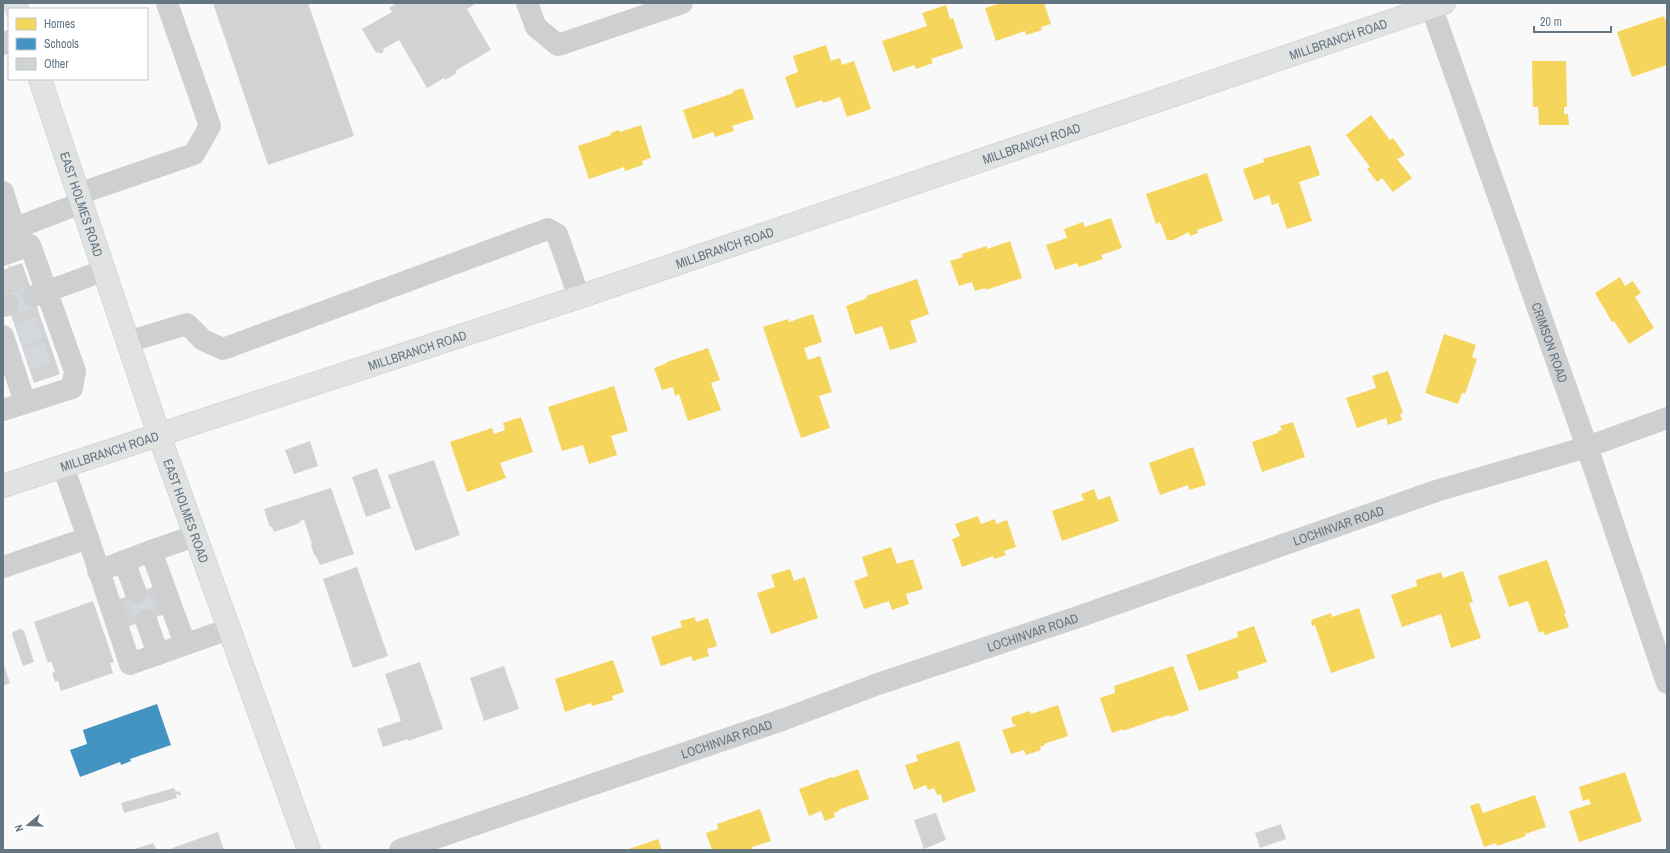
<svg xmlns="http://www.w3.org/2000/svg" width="1670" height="853" font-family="'Archivo Narrow',sans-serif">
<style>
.homes{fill:#f6d55c}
.schools{fill:#4393c3}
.building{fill:#d0d2d3}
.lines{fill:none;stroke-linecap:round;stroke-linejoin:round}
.minor-tunnel{stroke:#d4d8dc;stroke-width:22;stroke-dasharray:22 11;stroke-linecap:butt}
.major-casing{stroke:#d5d6d7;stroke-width:24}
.minor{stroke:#cecfd0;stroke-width:22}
.major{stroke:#e1e2e2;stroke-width:22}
.labels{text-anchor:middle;stroke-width:4;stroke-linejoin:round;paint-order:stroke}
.street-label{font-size:13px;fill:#657683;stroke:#fff}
</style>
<rect width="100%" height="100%" fill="#f9f9f9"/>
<path class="homes" d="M1001,3H1044L1051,24L1041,27L1042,30L1026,35L1025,31L996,41L985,8Z
M946,5L950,19L953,18L963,48L931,59L933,63L916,69L914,65L893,72L882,41L927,26L922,13Z
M1664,16L1665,20L1667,19V65L1632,77L1617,32Z
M826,45L831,61L840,58L842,65L854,61L871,109L847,117L840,97L823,103L822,100L796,108L785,77L798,72L793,56Z
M1532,61H1566L1567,107H1564V114H1568L1569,125H1539L1538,107H1533Z
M743,88L754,119L732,126L734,131L715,137L713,132L693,139L683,110L734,93L733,91Z
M1371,115L1390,140L1393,138L1405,155L1397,159L1412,178L1393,192L1382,178L1377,182L1367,169L1370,167L1346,135Z
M641,125L651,158L642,161L643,165L625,171L624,167L589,179L578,146L611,135L610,133L619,130L620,132Z
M1310,145L1320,175L1299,182L1312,221L1287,229L1278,203L1272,205L1269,195L1254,200L1243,169L1264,162L1263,159Z
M1207,173L1223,221L1197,230L1198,233L1190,236L1189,232L1173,240H1167L1160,222L1156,224L1146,194Z
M1111,218L1122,248L1101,255L1103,259L1079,267L1077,263L1055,270L1046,245L1067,238L1064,229L1083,222L1085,227Z
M1010,241L1022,278L986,290L985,288L975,291L972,282L959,286L950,261L963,257L962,254L987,246V249Z
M1620,277L1625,286L1633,281L1641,293L1635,297L1654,328L1629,344L1614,321L1612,322L1595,293Z
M917,279L929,314L910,321L917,342L890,350L882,326L855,335L846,306L867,298L866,296Z
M813,314L822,342L804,348L808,360L820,356L832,392L819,396L830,428L801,438L763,327L788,319L789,322Z
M1444,334L1476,345L1472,357L1477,359L1465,394L1462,393L1458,404L1425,393Z
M708,348L720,380L711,383L721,410L688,421L679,394L675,396L673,387L662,390L654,368L667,363V362Z
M1388,371L1403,413L1400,414L1402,420L1388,425L1386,418L1357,428L1346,398L1376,388L1372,376Z
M614,386L628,431L611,436L617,455L589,464L583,445L562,451L548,407Z
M521,417L533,452L500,463L506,478L467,492L450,442L492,428L494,434L505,430L503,423Z
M1293,422L1305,457L1262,472L1252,442L1278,433V431L1282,430L1280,426Z
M1193,447L1206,485L1189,490L1188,485L1160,495L1149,463Z
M1094,489L1098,500L1110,496L1119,521L1062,541L1052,511L1084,500L1081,494Z
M978,516L981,524L995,519L996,524L1007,520L1016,547L1004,551L1006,555L994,559L993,556L962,567L952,539L960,536L955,524Z
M891,547L897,564L913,559L923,589L906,594L909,604L892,610L889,601L864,609L854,581L868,576L862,557Z
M1547,560L1566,613H1564L1569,627L1545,635L1543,631L1539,633L1528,601L1509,607L1498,576Z
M790,569L794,581L805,577L818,618L771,634L757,593L775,587L771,575Z
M1463,571L1473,602L1469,603L1481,638L1451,648L1441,614L1402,627L1391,595L1417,586L1416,580L1441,572L1443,578Z
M1359,608L1375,658L1331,673L1315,625L1312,626L1311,620L1331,613L1332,617Z
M695,617L696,622L708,618L717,646L707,649L709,656L693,661L691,656L661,666L651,637L682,627L680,621Z
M1254,626L1267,662L1237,672L1239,678L1199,691L1186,655L1238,637L1237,632Z
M613,660L624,692L612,696L613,700L592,706L591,703L565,712L555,679Z
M1173,666L1189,710L1170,717L1169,715L1123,731V729L1112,733L1100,698L1115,693L1114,686Z
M1058,705L1068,736L1044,744L1045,745L1040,747L1041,750L1026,755L1024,750L1011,754L1002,730L1016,726L1015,724L1013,725L1011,717L1030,711L1031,714Z
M959,741L976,791L943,803L941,794L937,795L934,788L928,790L926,785L914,790L905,765L918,761L916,755Z
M858,769L869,799L838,810L839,811L834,813L835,817L825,821L821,811L809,816L799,789L832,777V778Z
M1625,772L1642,821L1579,842L1569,811L1591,804L1589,799L1583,801L1579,787Z
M1535,795L1546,827L1525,834L1526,836L1497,846L1496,843L1484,847L1470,806L1479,803L1483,813Z
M760,809L771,841L752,847L753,850H712L706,833L718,829L717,824Z
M658,839L662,850H626Z"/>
<path class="schools" d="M157,704L171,745L130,759L131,761L121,765L120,762L80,777L70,750L87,744L83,730Z"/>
<path class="building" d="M213,3H308L354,136L268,165Z
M397,3H477L467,9L491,50L455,71L457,73L445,80L444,78L427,88L399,40L383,49L384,51L380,54L379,52L376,53L362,29L392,12L389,8Z
M22,263L60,374L34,383L3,291V270L9,268L8,266H10L11,267Z
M310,441L318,466L294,474L285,450Z
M434,460L460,535L415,551L388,475Z
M377,468L391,508L366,517L352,477Z
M331,488L354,554L320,565L316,556L314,555L311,545L312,544L304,520L300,521V523L274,532L272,527H270L264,509Z
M357,567L388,656L353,668L323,579Z
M161,584L171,612L121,629L111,602Z
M93,601L114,662L110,663L113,673L61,691L58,681L55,682L52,673L55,672L51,661L48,663L34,622Z
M21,629L24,631L34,662L23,666L12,634L13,632Z
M3,662L10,683L3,686Z
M420,662L443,729L408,741V739L383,747L377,729L401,721L385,674Z
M504,666L519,709L484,721L470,678Z
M174,788L176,792L180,791L181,795L179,796L178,794L176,795L177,798L124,813L121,803Z
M936,813L946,840L924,849L914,820Z
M1281,824L1286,839L1260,848L1255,833Z
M218,832L224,850H172V848Z
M153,843L157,850H136L135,849Z"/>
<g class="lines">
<path class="minor-tunnel" d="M8,305L34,296
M18,335L44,326
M27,360L53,351
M136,593L146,620"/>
<g class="major-casing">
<g id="major">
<path d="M15,3L17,9"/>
<path id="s3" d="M40,79L159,435L309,850"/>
<path id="s4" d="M3,486L579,297L1444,3"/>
</g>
</g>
<g class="minor">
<path d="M527,3L536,27L558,45L682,3"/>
<path id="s1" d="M1430,3L1587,447L1667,683"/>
<path d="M3,44L9,41"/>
<path d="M3,192L14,228"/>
<path d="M78,194L194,154L210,126L167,3"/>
<path d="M3,233L81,203"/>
<path d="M3,255L30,245L75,371L72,388L3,410"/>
<path d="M34,296L103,271"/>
<path d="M3,306L8,305"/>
<path d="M3,336L25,403"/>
<path d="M127,342L187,324L203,340L223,349L548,229L557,234L579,297"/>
<path d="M63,466L88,538"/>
<path d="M151,551L195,536"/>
<path d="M124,561L136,593"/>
<path d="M3,567L88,538L130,664L229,629"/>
<path d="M98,571L151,551L185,644"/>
<path d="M146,620L158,654"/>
<path id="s2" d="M400,850L782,720L878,684L1081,616L1436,491L1587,447L1667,418"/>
</g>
<use href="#major" class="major"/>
</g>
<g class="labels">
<g class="street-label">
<text dy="5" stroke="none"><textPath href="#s4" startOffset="1408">MILLBRANCH ROAD</textPath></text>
<text dy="5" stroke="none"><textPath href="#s4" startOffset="1084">MILLBRANCH ROAD</textPath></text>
<text dy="5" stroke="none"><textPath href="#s3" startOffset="132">EAST HOLMES ROAD</textPath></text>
<text dy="5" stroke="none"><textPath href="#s4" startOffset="760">MILLBRANCH ROAD</textPath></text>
<text dy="5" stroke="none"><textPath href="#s1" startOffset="360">CRIMSON ROAD</textPath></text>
<text dy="5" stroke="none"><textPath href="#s4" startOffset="436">MILLBRANCH ROAD</textPath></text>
<text dy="5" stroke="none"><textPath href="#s4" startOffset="112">MILLBRANCH ROAD</textPath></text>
<text dy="5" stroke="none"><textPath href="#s3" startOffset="456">EAST HOLMES ROAD</textPath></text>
<text dy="5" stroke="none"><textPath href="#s2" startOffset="993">LOCHINVAR ROAD</textPath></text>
<text dy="5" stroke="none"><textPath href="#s2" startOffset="669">LOCHINVAR ROAD</textPath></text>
<text dy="5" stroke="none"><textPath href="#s2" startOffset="345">LOCHINVAR ROAD</textPath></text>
</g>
</g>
<rect width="1670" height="853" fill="none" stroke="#657683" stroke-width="8"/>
<rect x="8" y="8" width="140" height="72" fill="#ffffff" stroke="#c1c8cd"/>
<rect x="16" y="18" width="20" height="12" fill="#f6d55c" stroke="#c1c8cd"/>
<text x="44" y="28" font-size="12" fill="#657683">Homes</text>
<rect x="16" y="38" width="20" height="12" fill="#4393c3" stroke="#c1c8cd"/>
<text x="44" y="48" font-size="12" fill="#657683">Schools</text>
<rect x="16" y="58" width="20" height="12" fill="#d0d2d3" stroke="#c1c8cd"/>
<text x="44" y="68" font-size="12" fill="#657683">Other</text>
<g transform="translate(28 825) rotate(251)" stroke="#ffffff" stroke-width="3" paint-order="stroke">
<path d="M0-3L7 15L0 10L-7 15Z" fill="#657683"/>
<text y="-6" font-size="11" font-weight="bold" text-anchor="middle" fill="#657683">N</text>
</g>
<path d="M1534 26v6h77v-6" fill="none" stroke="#657683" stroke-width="2"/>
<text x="1540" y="26" font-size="12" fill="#657683" stroke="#ffffff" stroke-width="3" paint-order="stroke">20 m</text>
</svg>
